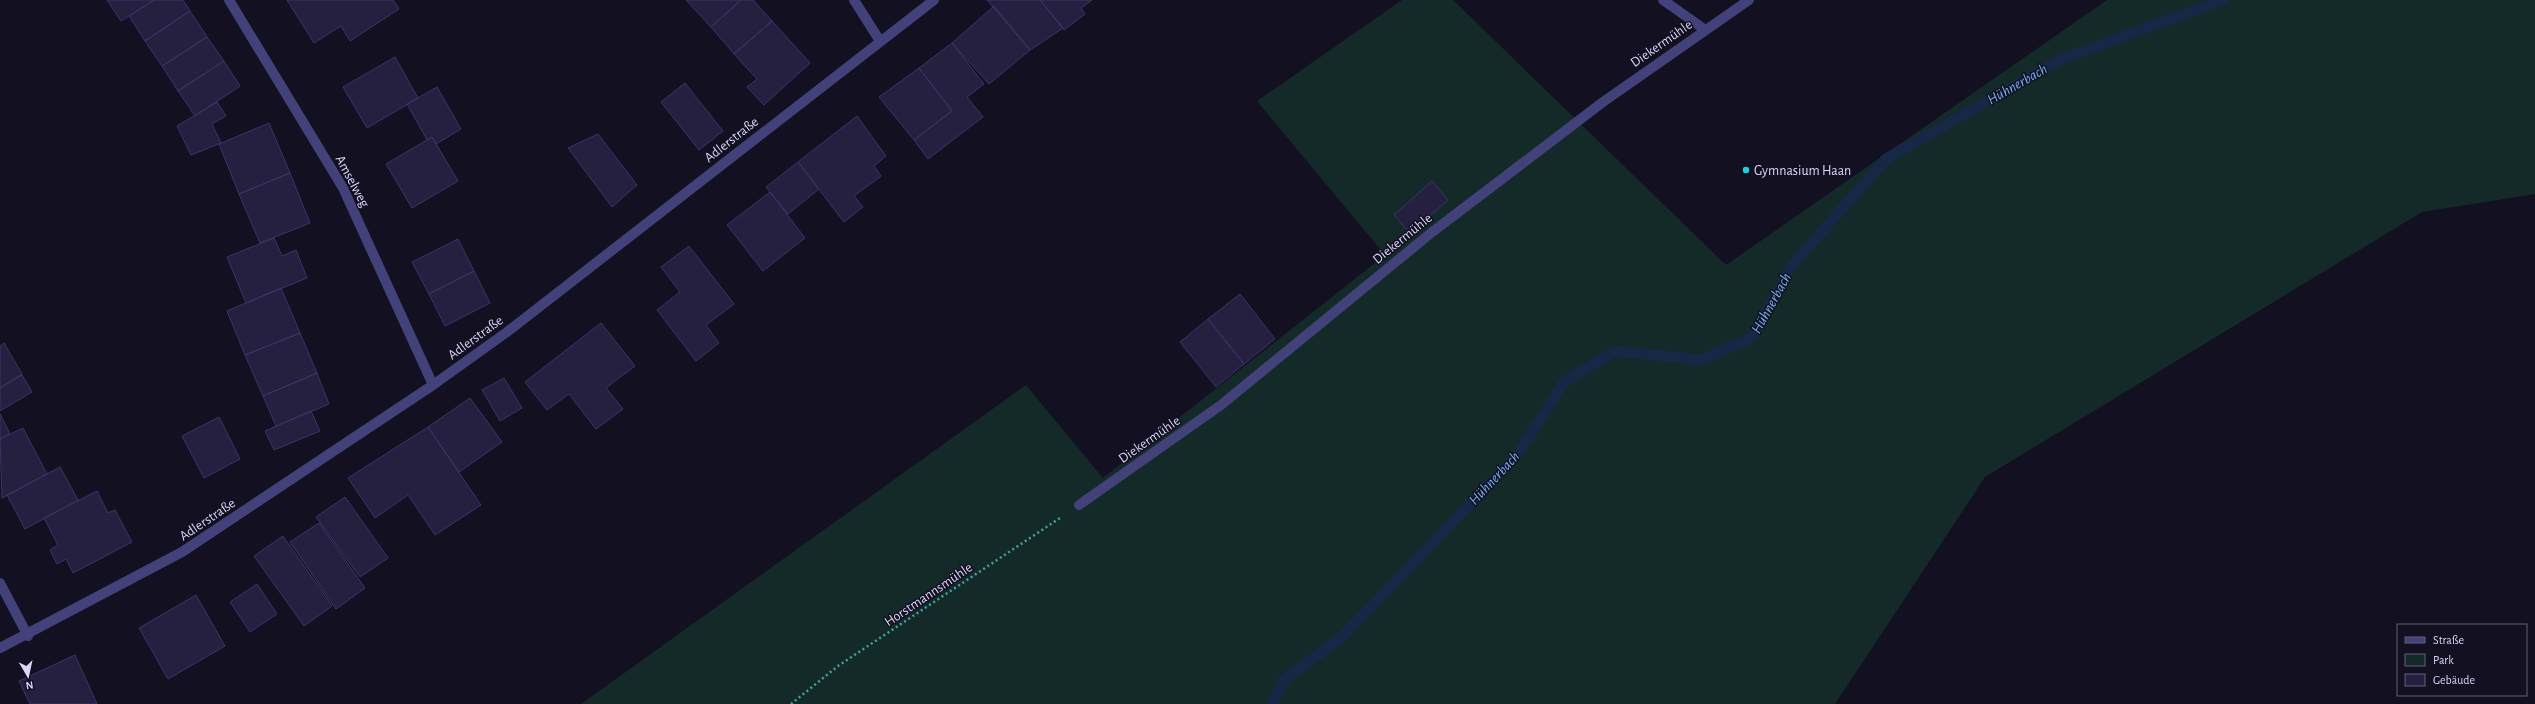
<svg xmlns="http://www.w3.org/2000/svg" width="2535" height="704" font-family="'Alegreya Sans',sans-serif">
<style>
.green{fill:#142a29}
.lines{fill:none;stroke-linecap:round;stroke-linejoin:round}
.stream{stroke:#162846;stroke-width:11}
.building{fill:#251f40;stroke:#3e3369}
.path{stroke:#3da6a0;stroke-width:2.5;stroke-dasharray:2 3;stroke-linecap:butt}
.lane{stroke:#43417a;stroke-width:10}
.street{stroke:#43417a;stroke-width:10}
.poi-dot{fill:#1ccce0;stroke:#131021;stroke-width:1.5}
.labels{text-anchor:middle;stroke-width:3;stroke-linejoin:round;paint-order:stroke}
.street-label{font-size:14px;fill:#dad5fa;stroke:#131021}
.poi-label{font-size:14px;fill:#dad5fa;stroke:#131021;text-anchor:start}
.water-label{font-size:15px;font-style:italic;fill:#70b3ed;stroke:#131021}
</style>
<rect width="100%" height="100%" fill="#131021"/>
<path class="green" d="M1402,0H1453L1726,265L2107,0H2535V194L2422,212L1985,477L1835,704H581L1026,385L1103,478L1385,255L1257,101Z"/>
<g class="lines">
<path class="stream" d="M1272,704L1284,680L1343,636L1518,454L1564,382L1615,351L1701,360L1751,338L1793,264L1886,159L2061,59L2223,0"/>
</g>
<path class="building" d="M107,0H154L121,21Z
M154,0H183L190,11L145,41L129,16Z
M287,0H393L399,9L350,41L341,26L314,43Z
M686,0H741L711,27Z
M741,0H753L772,21L734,54L711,27Z
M987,0H1040L1063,28L1030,50Z
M1040,0H1092L1081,8L1085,14L1064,30Z
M994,6L1030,50L989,84L952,43Z
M190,11L207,37L162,66L145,41Z
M772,21L810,63L764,105L747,87L757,79L734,54Z
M207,37L224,61L178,91L162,66Z
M952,43L984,84L967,97L983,117L928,159L914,140L952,111L919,68Z
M395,57L418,98L367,128L343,87Z
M224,61L240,86L195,116L178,91Z
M919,68L952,111L914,140L879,97Z
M685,83L723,131L699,150L661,102Z
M437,87L461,129L436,144L432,137L427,140L407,104Z
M217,102L226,116L212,124L221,143L191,155L177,126Z
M857,116L886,156L874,166L881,176L854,196L863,207L844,222L798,162Z
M269,123L290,173L239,194L219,144Z
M598,134L637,185L612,207L568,148Z
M432,137L458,181L412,208L386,164Z
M798,162L819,189L788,214L766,187Z
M290,173L310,223L260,243L239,194Z
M1432,181L1448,200L1410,233L1394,215Z
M770,192L805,238L763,271L727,225Z
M274,238L282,256L296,250L307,278L246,303L227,257Z
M458,239L474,271L429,294L412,262Z
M689,246L734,304L706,325L719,343L696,361L657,310L680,292L661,267Z
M474,271L490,303L445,326L429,294Z
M281,288L300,333L245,355L227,311Z
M1240,294L1275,339L1244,364L1208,319Z
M1208,319L1244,364L1216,387L1180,342Z
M601,323L635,366L606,388L623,409L596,429L569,394L547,410L525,382Z
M300,333L317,373L263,396L245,355Z
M4,343L22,374L0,388V346Z
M317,373L329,404L276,426L263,396Z
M22,375L32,392L0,411V388Z
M504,378L522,408L500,421L482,390Z
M470,398L502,442L459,472L428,427Z
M311,411L320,431L274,450L265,431Z
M0,414L10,434L0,439Z
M219,417L240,459L204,478L182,436Z
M428,427L481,505L435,535L408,495L375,518L348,478Z
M23,428L47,474L2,498L0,439Z
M60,467L78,500L25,529L7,495Z
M97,491L108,513L115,510L132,542L73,573L66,559L57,564L50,550L58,545L44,518Z
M345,497L388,558L360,577L316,517Z
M319,523L365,588L336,609L290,542Z
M283,536L332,606L304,626L254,556Z
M257,584L277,614L250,632L230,602Z
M196,595L225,646L168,679L139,628Z
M75,655L97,704H30L19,681Z"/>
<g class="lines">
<path class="path" d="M791,704L838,666L1060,518"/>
<path class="lane" d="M1663,0L1704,29
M1079,505L1221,405L1431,233L1603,102L1749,0
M0,583L28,636"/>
<path class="street" d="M229,0L343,188L433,385
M854,0L880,41
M0,648L182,552L433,385L507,332L934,0"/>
</g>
<circle class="poi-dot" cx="1746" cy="170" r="4"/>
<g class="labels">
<g class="street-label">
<text transform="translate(1661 43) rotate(-35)" y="5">Diekermühle</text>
<text transform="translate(731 139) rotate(-38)" y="5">Adlerstraße</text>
<text transform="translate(353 181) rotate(62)" y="5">Amselweg</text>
<text transform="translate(1402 238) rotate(-39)" y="5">Diekermühle</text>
<text transform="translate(475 337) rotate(-36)" y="5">Adlerstraße</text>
<text transform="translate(1149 439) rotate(-35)" y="5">Diekermühle</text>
<text transform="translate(207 519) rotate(-34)" y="5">Adlerstraße</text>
<text transform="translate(928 594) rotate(-34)" y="5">Horstmannsmühle</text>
</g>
<g class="poi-label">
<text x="1754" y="175">Gymnasium Haan</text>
</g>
<g class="water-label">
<text transform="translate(2017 84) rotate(-30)" y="5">Hühnerbach</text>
<text transform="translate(1771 303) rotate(-61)" y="5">Hühnerbach</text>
<text transform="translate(1494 478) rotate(-47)" y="5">Hühnerbach</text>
</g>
</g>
<rect x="2397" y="624" width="130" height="72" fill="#131021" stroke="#635f78"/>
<rect x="2405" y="637" width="20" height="6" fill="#43417a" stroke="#635f78"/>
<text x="2433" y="644" font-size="12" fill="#dad5fa">Straße</text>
<rect x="2405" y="654" width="20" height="12" fill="#142a29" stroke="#635f78"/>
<text x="2433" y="664" font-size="12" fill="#dad5fa">Park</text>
<rect x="2405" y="674" width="20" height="12" fill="#251f40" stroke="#635f78"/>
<text x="2433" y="684" font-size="12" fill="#dad5fa">Gebäude</text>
<g transform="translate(28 676) rotate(171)" stroke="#131021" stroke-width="3" paint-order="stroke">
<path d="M0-3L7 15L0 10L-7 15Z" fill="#dad5fa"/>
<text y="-6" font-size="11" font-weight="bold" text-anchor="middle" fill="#dad5fa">N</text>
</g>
</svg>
